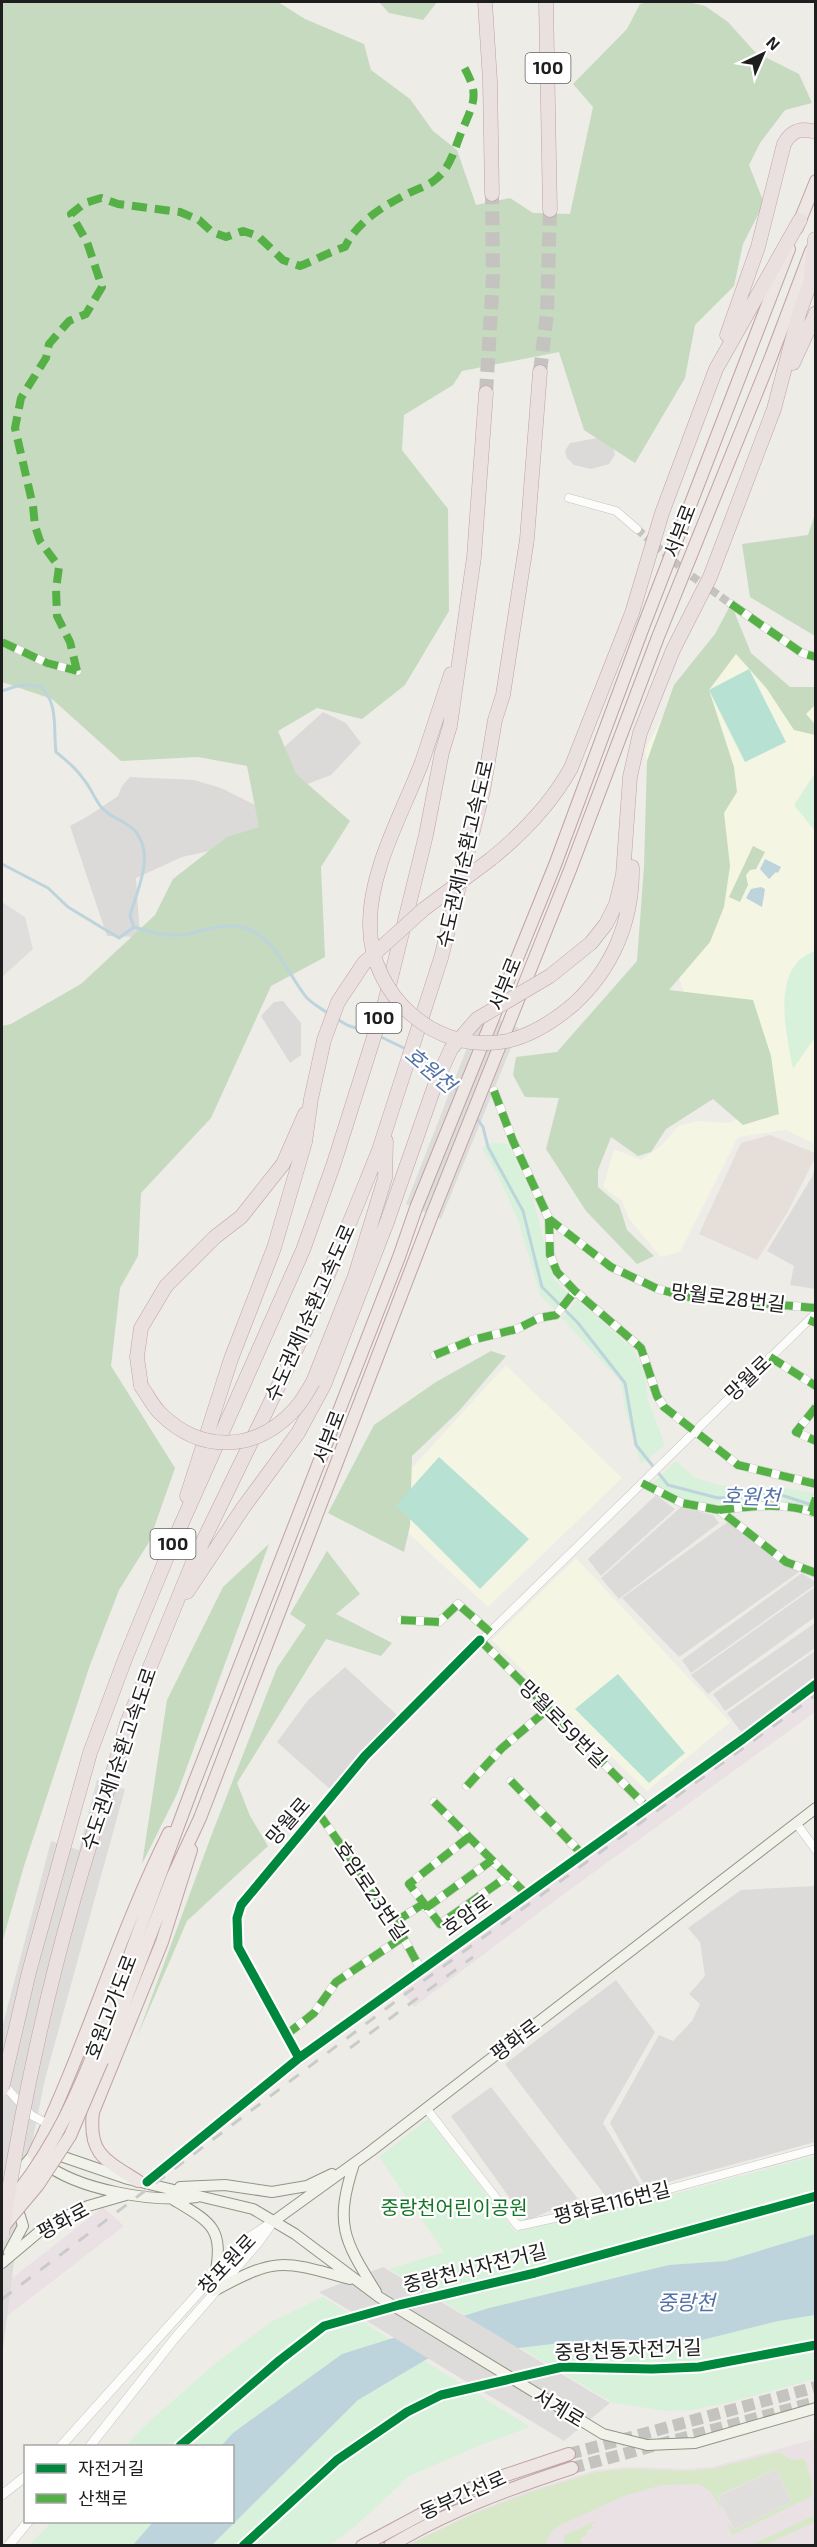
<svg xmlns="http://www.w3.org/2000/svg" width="817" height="2547" font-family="'Exo 2','Noto Sans KR',sans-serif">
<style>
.residential{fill:#dcdbd9}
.industrial{fill:#eae1e5}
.education{fill:#f4f5e3}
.religious{fill:#dbdad8}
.military{fill:#e6ded8}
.grass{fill:#d6e8c8}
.forest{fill:#c5dabe}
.park{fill:#d8f1da}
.pitch{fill:#b6e1d3}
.parking{fill:#dfdedc}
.water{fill:#bdd4dd}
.pier{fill:#dddcda}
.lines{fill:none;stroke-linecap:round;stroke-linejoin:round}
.stream{stroke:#bdd4dd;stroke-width:3}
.minor-tunnel{stroke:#c4c3bf;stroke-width:8;stroke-dasharray:8 4;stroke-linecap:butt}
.trunk-tunnel{stroke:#c4c3bf;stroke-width:12;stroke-dasharray:12 6;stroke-linecap:butt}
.motorway-tunnel{stroke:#c4c3bf;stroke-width:14;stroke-dasharray:14 7;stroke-linecap:butt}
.minor-casing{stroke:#c5c5c3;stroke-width:9}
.tertiary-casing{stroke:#c5c5c3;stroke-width:10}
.secondary-casing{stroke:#929581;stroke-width:12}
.trunk-casing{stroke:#c0a1a6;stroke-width:14}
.motorway-casing{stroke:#c0a1a6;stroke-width:15}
.minor{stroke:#fcfcfb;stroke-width:8}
.tertiary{stroke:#fcfcfb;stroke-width:9}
.secondary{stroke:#f1f3eb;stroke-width:10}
.trunk{stroke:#ede6e2;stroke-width:12}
.motorway{stroke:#eae0e0;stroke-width:14}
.rail{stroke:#cacac9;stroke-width:3;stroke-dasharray:12 12;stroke-linecap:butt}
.trunk-bridge-casing{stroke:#c0a1a6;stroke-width:14;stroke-linecap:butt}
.motorway-bridge-casing{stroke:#c0a1a6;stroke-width:15;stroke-linecap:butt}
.trunk-bridge{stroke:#ede6e2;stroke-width:12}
.motorway-bridge{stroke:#eae0e0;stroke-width:14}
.quiet{stroke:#55b145;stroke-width:8;stroke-dasharray:15 8;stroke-linecap:butt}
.cycleway-casing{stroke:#fff;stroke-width:13}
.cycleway{stroke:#00873e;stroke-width:9}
.labels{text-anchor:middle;stroke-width:4.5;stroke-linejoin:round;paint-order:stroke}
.shield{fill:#fff;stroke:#626262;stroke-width:1.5}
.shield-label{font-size:18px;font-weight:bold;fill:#1e1e1e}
.street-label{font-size:20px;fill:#1e1e1e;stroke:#fff}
.park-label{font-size:20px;fill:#147527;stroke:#fff}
.water-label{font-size:21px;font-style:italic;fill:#5272a7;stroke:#fff}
</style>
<rect width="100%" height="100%" fill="#edece7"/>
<path class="residential" d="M815,1166L816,1289H815L790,1285L794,1266L767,1251L812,1177Z
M656,1495L675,1509L601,1576L588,1559Z
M681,1507L713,1515L719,1523L619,1599L601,1578Z
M729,1521L773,1557L799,1572L679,1657L622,1598Z
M802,1573L815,1582V1585L691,1673L682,1660Z
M815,1587V1617L708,1694L691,1675Z
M815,1623V1648L725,1711L713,1694Z
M815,1651V1680L742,1733L727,1713Z
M345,1667L397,1715L331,1790L277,1742L308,1700Z
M815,1886V2142L646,2188L610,2123L659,2035L673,2041L692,2021L700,2004L689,1994L705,1976L700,1942L688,1928L741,1890Z
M616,1980L655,2032L603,2123L643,2189L607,2198L505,2064Z
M491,2087L578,2199L526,2221L451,2116Z"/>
<path class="industrial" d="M815,1691V1712L557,1899L414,2007L401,1988Z
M103,2207L124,2226L2,2320V2286Z
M815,2439V2545L405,2546L470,2514L528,2491L596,2470L629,2467L687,2469L712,2467Z"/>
<path class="education" d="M740,648L790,691L815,687V1144L786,1130L738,1137L680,1252L661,1257L629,1219L622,1201L603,1187L614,1149L641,1160L662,1145L678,1126L698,1121L729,1123L770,1104L757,1014L686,997L670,954L656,819L645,750L666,710Z
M506,1365L622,1478L488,1607L378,1505Z
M576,1558L730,1722L647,1791L492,1640Z"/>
<path class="religious" d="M603,437L612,444L615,455L609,464L591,469L574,465L567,458L565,451L570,443Z
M323,712L346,723L361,743L331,775L302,786L281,750Z
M130,777L194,780L221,788L269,812L255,841L182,857L136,878L140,937L107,936L70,826L90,815L118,796L122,786Z
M283,1001L301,1023V1055L290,1063L261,1016L274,1002Z"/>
<path class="military" d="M770,1135L815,1153V1158L786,1215L757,1260L699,1234L741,1143Z"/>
<path class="grass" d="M779,2452L791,2460L805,2459L812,2483V2496L732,2535L727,2521L734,2530L792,2502L776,2469L717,2496L722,2506L720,2507L710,2491L699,2484L662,2485L624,2496L558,2526L550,2534L545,2545H408L471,2515L528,2493L597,2472L629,2469L687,2471L712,2469Z
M815,2515V2522L765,2545H751Z
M598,2520L592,2525L593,2528L586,2531L587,2535L580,2538L583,2543L577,2545H565L563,2541L565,2535Z"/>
<path class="forest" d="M2,2H278L305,19L364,44L371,70L410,99L433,131L457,150L476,205L510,198L533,213L570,214L593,107L573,84L627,29L640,4L648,2H688L705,6L728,22L755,52L799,74L812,103L785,110L760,143L749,165L764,203L743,244L734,286L695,325L685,378L635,463L584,430L559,352L462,371L453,385L404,415L402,450L448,509L449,611L405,685L362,719L317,708L278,731L296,774L350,821L321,867L325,957L271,986L211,1118L141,1193L138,1256L120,1288L111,1366L175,1468L149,1542L119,1590L90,1665L24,1866L2,1943V1026L11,1024L81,984L155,915L173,879L227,837L259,827L247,766L198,757L121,761L52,699L2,682Z
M379,2H437L423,20L389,13Z
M815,514V636L750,597L742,544L808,535Z
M731,604L751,653L790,687H815V705L806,714L815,724V735L794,730L767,689L736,654L709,690L734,767L737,792L724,813L730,866L724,907L710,942L669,990L753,1000L771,1056L779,1114L743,1125L713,1099L666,1129L651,1152L638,1156L611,1137L598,1170V1187L619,1205L627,1230L654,1256L637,1264L586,1211L546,1149L559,1098L525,1097L513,1075L516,1057L557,1052L637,961L644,867L647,761L674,685L715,634Z
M753,846L765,852L756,869L750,870L746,875L748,885L740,902L729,897Z
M491,1351L506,1356L459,1411L412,1456L410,1526L404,1552L328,1513L374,1425L436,1382Z
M269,1544L177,1794L142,1864L167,1700L223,1587Z
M327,1551L360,1594L336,1614L392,1643L381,1656L326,1639L237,1783L250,1816L268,1846L187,1921L137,2037L213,1831L277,1668L306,1625L290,1614Z"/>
<path class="park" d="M815,773V831L794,805Z
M815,951V1037L793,1069C786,1033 770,966 815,951Z
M492,1143L508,1144L533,1198L553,1277L567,1293L555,1309L541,1297L518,1220L497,1173L482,1148Z
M577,1300L634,1350L645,1375L648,1400L665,1445L641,1464L625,1408L621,1382L562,1318Z
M676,1461L694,1477L718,1485L748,1489L776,1487L815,1493V1511L791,1503L745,1501L712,1504L683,1499L653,1483Z
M428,2119L515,2232L674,2194L815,2156V2379L731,2402L691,2410L667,2411L613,2403L389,2269L444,2252L379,2157Z
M323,2297L530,2427L478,2446L409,2476L358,2524L330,2545L28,2546L52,2522H232V2446H125L152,2419L215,2364L271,2322Z"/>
<path class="pitch" d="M749,669L786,742L745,762L709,690Z
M439,1457L529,1539L480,1589L396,1505Z
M618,1674L685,1753L649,1783L575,1709Z"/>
<path class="parking" d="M2,902L25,917L33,949L2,977Z
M776,2470L791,2502L734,2529L718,2497Z"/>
<path class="water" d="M765,859L781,867L778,873L776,872L769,879L760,869Z
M761,887L765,889L762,907L746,898L751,889Z
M815,2234V2315L778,2321L698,2341L664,2343L621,2339L569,2342L427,2359L358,2400L212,2545L132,2546L153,2522H232V2446H221L233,2433L342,2354L489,2308L669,2265L726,2261Z"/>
<path class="pier" d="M481,1012L519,1028L441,1219L406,1204Z
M97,1780L125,1789L45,2079L29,2158L51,2133L86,2055L106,2062L85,2115L73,2138L20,2215L2,2357V2028L51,1841L79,1850Z
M383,2267L610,2403L564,2441L319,2292Z"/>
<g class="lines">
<path class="stream" d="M2,691L20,685L40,686C59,703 53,728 56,752C67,761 77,769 85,781C92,790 95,800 102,808C112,819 127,821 136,832C155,857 137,889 130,916L134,927C149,932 164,936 180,935C203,933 224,920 248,929C277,940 288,975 307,998C313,1004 322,1009 329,1014
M2,864L48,888L68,907L119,938L134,927
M337,1019L347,1025L370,1033
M379,1036L408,1050
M413,1053L437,1071
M442,1075L458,1092
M476,1117L483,1127L488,1147L523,1211L542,1287L578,1323L625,1383L636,1445L668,1485L718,1498L781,1495L812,1505"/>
<path class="minor-tunnel" d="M637,529L686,572L731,604"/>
<path class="trunk-tunnel" d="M569,2454L816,2387
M572,2468L816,2402"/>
<path class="motorway-tunnel" d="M540,372L547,313L550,210
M486,393L493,277L492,194"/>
<g class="minor-casing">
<path id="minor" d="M569,498L616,511L637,529
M731,604L802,653L816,657
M2,642L47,663L77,671
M494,1091L513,1141L549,1219L611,1267L658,1289L689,1297L816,1308
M549,1219L550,1255L557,1272L575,1291L641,1348L657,1396L664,1407L738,1465L816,1484
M435,1355L472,1340L517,1329L539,1318L556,1315L575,1291
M770,1357L816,1386
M816,1407L796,1432L816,1441
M642,1483L682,1503L719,1510L786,1562L816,1573
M719,1510C754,1506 782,1502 816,1513
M811,1512L816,1498
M401,1620L439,1622L458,1604L490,1632
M480,1640L647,1807
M511,1781L582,1854
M467,1786L502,1748L548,1709
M434,1802L526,1894
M319,1814L395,1922L421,1970
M796,1823L816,1850
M469,1837L409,1884L440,1924L508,1876
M426,1908L492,1860
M395,1922L423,1904
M286,2035L314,2013L336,1982L403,1937
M299,2058L238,1947L237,1918L241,1905L248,1895L365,1756L402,1718L816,1313
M3,2084L31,2115L48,2124
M426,2108L518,2226L596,2209L816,2149
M147,2182L299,2058L743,1739L816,1684"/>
</g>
<g class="tertiary-casing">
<path id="tertiary" d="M61,2446L247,2239L274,2221
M90,2446L175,2338L257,2244L270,2226
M2,2495L26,2476
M8,2546L28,2522"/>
</g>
<g class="secondary-casing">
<path id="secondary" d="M52,2153L128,2179L253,2209L295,2234L379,2297L603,2434L647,2445L695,2443L816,2408
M43,2162C77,2190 154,2203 197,2197
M354,2164C334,2225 344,2240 376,2292
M180,2187L225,2185L272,2192L307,2186L332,2174
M2,2192L34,2154
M174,2200C212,2223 224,2228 215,2276
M274,2221L371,2151L816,1808
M9,2252L23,2226L19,2213L11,2207
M2,2263L46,2226L88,2206L126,2195
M214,2291C277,2256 283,2261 350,2279"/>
</g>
<g class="trunk-casing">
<path id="trunk" d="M797,228L816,181
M92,2057L193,1786L399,1257L416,1208L555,865L642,630L789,249
M102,2061L173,1876L200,1818L432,1215L570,870L658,637L771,357L811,251
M34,2154C85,2050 117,1937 169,1833
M138,2181C105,2160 88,2154 93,2112L162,1942L191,1850
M362,2546L459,2494L488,2481L569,2454
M390,2546C448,2511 508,2489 572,2468"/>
</g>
<g class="motorway-casing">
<path id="motorway" d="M485,2L490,81L492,194
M546,2L550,210
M727,335L758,247L784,144C791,131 801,127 816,132
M793,363L816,313
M422,762L451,674
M491,859C523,833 551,804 571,768L632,613L662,513L716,369L800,220
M550,976L591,943L606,924L616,904L623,875L630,777L640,733L673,650L710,577L774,409L799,314L810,283L815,239
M574,1004C613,968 633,920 632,867
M313,1382L355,1276L385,1178L386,1141
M141,1386L137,1357L141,1328L166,1286L215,1237L241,1217L283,1164L305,1114
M187,1496L231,1359L274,1248L305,1142L311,1099L324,1040L338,1002L364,963
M187,1592L243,1508L298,1433L324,1385L387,1222
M110,1783L127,1723L193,1562L305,1331L358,1202L379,1150L441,958L483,791L495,720L503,695L527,539L540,372
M64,1846L90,1753L125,1659L169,1552L303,1250L334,1163L385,1002L426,835L442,752L450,726L474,557L486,393"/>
</g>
<use href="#minor" class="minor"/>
<use href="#tertiary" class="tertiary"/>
<use href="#secondary" class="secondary"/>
<use href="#trunk" class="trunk"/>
<use href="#motorway" class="motorway"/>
<path class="rail" d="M350,2048L473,1957
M2,2299L404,1995L816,1695"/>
<g class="trunk-bridge-casing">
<path id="trunk-bridge" d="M5,2208C45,2161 69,2114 92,2057
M2,2228L38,2185L70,2136L102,2061"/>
</g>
<g class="motorway-bridge-casing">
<path id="motorway-bridge" d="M422,762C403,812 369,871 370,925C370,996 436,1055 507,1041C533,1035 554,1021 574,1004
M364,963L424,909L491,859
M387,1222L436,1082L451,1049L477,1019L550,976
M141,1386C147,1394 152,1405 160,1413C201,1454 256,1452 295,1409C302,1401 308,1391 313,1382
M2,2088L29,1972L64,1846
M2,2234C25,2081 60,1929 110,1783"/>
</g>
<use href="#trunk-bridge" class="trunk-bridge"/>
<use href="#motorway-bridge" class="motorway-bridge"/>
<path class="quiet" d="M731,604L802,653L816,657
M2,642L47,663L77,671
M77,671L70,642L57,616L56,589L59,567L40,541L35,526L33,506L15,428L21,398L46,358L49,344L69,321L86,314L102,287L87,242L71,214L85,203L101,198L118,204L180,212L199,220L212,232L226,237L243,231L258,236L283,260L300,266C316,260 329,252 345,247C357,222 383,206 407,194C417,189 428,186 436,179C453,165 455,145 464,126C476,98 478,93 463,65
M494,1091L513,1141L549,1219L611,1267L658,1289L689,1297L816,1308
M549,1219L550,1255L557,1272L575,1291L641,1348L657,1396L664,1407L738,1465L816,1484
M809,1320L816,1323
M435,1355L472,1340L517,1329L539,1318L556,1315L575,1291
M770,1357L816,1386
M816,1407L796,1432L816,1441
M642,1483L682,1503L719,1510L786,1562L816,1573
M719,1510C753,1506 782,1502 816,1513
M811,1512L816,1498
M401,1620L439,1622L458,1604L490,1632
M480,1640L647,1807
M511,1781L582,1854
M467,1786L502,1748L548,1709
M434,1802L526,1894
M319,1814L395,1922L421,1970
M469,1837L409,1884L440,1924L508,1876
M426,1908L492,1860
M395,1922L423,1904
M286,2035L314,2013L336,1982L403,1937"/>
<g class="cycleway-casing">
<path id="cycleway" d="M299,2058L238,1947L237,1918L241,1905L365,1756L480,1640
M147,2182L299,2058L743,1739L816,1684
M180,2446L280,2360L324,2326L399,2305L535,2273L816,2196
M243,2546L337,2460L407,2412L441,2395L562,2367L652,2369L699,2367L816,2345"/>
</g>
<use href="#cycleway" class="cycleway"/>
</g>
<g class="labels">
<g class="shield">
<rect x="525.5" y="53" width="45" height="30" rx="4.5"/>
<rect x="356.5" y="1003" width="45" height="30" rx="4.5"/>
<rect x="150.5" y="1529" width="45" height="30" rx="4.5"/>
</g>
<g class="shield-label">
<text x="548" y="74">100</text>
<text x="379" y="1024">100</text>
<text x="173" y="1550">100</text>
</g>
<g class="street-label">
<text transform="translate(680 531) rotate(-69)" y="7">서부로</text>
<text transform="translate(465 854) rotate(-77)" y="7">수도권제1순환고속도로</text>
<text transform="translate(505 984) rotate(-68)" y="7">서부로</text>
<text transform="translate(728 1298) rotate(7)" y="7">망월로28번길</text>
<text transform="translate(310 1313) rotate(-66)" y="7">수도권제1순환고속도로</text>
<text transform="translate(748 1378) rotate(-44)" y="7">망월로</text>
<text transform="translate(329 1437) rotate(-69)" y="7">서부로</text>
<text transform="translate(563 1724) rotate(45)" y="7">망월로59번길</text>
<text transform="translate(119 1759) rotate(-71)" y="7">수도권제1순환고속도로</text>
<text transform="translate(288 1821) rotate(-49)" y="7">망월로</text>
<text transform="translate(371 1891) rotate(56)" y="7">호암로23번길</text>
<text transform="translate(467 1915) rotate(-36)" y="7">호암로</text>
<text transform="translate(111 2007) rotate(-69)" y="7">호원고가도로</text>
<text transform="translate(515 2040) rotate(-37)" y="7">평화로</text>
<text transform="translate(612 2203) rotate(-14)" y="7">평화로116번길</text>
<text transform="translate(63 2221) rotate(-28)" y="7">평화로</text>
<text transform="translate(227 2264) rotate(-47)" y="7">창포원로</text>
<text transform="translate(475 2268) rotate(-14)" y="7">중랑천서자전거길</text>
<text transform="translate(628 2350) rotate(-2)" y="7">중랑천동자전거길</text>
<text transform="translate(559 2408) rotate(31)" y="7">서계로</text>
<text transform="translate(463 2495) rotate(-24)" y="7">동부간선로</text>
</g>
<g class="park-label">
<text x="454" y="2215">중랑천어린이공원</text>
</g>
<g class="water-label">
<text transform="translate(430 1070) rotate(40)" y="7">호원천</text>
<text transform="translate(751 1497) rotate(2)" y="7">호원천</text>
<text x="686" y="2310">중랑천</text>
</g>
</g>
<rect width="817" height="2547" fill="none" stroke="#1e1e1e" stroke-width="6"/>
<rect x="24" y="2445" width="210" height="78" fill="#ffffff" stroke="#a5a5a5" stroke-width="1.5"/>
<rect x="36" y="2464" width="30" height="9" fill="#00873e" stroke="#a5a5a5" stroke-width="1.5"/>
<text x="78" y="2475" font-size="18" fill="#1e1e1e">자전거길</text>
<rect x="36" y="2494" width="30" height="9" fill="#55b145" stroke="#a5a5a5" stroke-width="1.5"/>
<text x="78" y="2505" font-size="18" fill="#1e1e1e">산책로</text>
<g transform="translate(763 54) rotate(44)" stroke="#ffffff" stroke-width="4.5" paint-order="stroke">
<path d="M0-4.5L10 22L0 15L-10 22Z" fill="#1e1e1e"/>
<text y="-9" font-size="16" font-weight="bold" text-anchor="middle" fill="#1e1e1e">N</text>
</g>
</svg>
